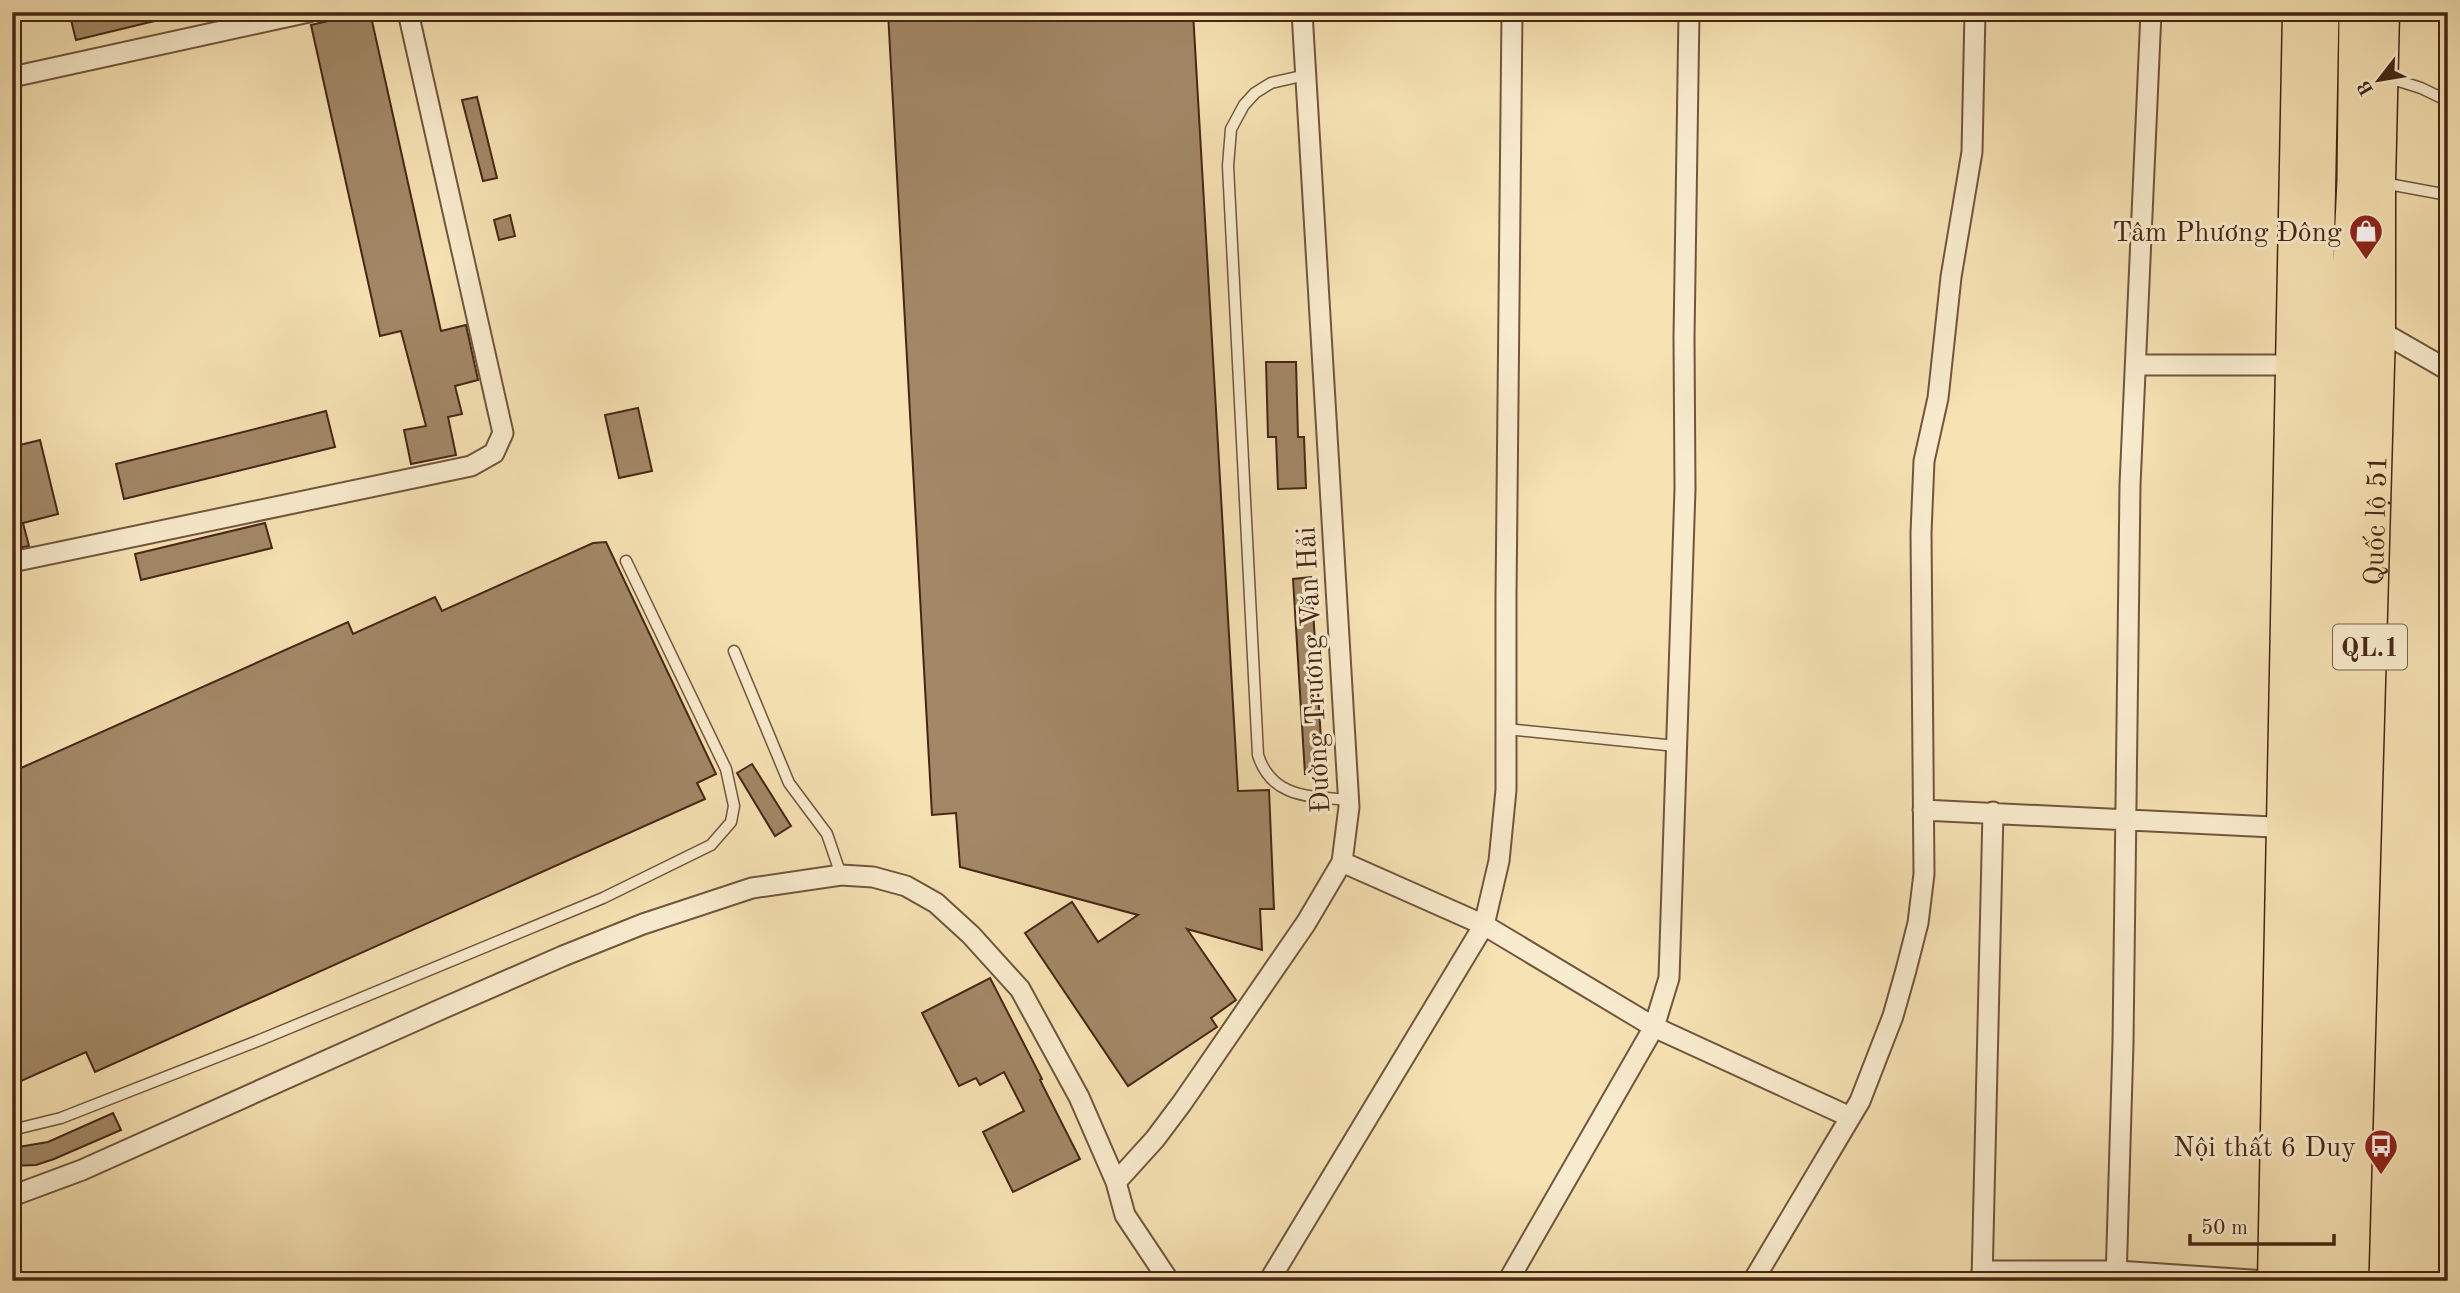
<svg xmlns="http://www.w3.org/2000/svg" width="2460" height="1293" font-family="'Old Standard TT',serif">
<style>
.building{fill:#a28867;stroke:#462615;stroke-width:2}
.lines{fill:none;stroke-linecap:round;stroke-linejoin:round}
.lane-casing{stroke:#72553c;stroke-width:13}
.street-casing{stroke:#72553c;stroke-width:23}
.primary-casing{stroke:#462615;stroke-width:33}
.highway-casing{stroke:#462615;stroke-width:38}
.lane{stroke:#f9ecce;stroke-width:10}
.street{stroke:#f9ecce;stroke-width:19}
.primary{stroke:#f6e2b3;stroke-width:30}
.highway{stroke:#f6e2b3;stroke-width:35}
.labels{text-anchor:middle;stroke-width:6;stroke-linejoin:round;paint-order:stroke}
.shield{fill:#f9ecce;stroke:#7c614c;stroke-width:2}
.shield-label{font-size:26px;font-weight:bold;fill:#462615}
.poi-label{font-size:28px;fill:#462615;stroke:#f9ecce;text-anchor:end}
.street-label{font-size:28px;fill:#462615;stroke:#f9ecce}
</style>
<rect width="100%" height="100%" fill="#f6e2b3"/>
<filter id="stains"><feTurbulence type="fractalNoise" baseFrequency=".00286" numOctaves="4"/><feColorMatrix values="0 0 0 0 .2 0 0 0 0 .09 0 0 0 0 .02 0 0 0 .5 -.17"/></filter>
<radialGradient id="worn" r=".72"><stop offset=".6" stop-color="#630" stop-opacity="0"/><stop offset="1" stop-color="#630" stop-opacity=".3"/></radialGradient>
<path class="building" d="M69,12H166L167,18L76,40Z
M367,12H370L441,331L466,325L478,380L455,386L462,414L448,417L456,455L411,464L404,430L426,426L401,331L380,336L311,25Z
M888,12H1193L1238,791L1269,790L1274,909H1260L1262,950L1187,929L1236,1000L1211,1018L1217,1027L1128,1086L1025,933L1072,902L1098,942L1138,915L960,867L956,813L932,815Z
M477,97L497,178L483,181L462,100Z
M510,215L515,236L499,240L494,220Z
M1266,362H1296L1298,437H1304L1306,488L1278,489L1276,437H1268Z
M638,408L652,471L619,478L605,415Z
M326,411L335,447L124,499L116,464Z
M40,440L58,514L23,523L29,546L12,549V477L17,476L12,447Z
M265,523L272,548L141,580L135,554Z
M606,542L716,774L697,783L705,799L95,1072L86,1052L12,1085V772L348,622L353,634L435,597L442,611L593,543Z
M1311,577L1323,773L1305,774L1293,579Z
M752,764L791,826L775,836L737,773Z
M990,978L1042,1079L1040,1080L1080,1159L1013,1192L983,1132L1024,1111L1004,1072L980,1085L976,1078L959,1086L922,1013Z
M113,1113L121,1130L54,1159L36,1165L12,1166V1148L48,1142Z"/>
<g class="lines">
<g class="lane-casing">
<path id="lane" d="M1306,75L1271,83L1255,93L1244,105L1231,129L1228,166L1258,755C1272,799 1311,796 1349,800
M2386,77L2421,88L2448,101
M2383,183L2448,195
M734,651L789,783L827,834L841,875
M1507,729L1676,746
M12,1130L61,1118L260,1040L603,898L711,845L731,822L734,806L726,769L626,561"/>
</g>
<g class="street-casing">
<path id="street" d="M12,77L309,12
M2372,330L2380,331L2448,370
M2137,365H2300
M12,562L471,466L494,453L503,433L408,12
M1923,810L2293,828
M1342,862L1484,925L1654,1027L1850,1117
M12,1196L82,1170L437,1011L563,956L643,924L752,888L841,875L873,877L906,886L936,903L971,935L1020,989L1079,1097L1116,1182
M1982,1271H2117L2266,1281
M1169,1281L1125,1215L1116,1182L1155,1139L1182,1103L1306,923L1342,862L1349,807L1302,12
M1269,1281L1484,925L1499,861L1506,790V596L1512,12
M1508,1281L1654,1027L1669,978L1685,489L1684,338L1689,12
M1753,1281L1860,1101L1893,1016L1906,970L1918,923L1924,874L1921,533L1924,461L1938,398L1951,277L1972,152L1975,12
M1982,1281L1993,812
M2116,1281L2123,1043L2130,485L2151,12"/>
</g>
<g class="primary-casing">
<g id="primary">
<path d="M2273,1281L2298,12"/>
<path id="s1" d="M2353,1281L2380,331V183L2384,12"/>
</g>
</g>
<g class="highway-casing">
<path id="highway" d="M2296,1281L2321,12
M2331,1281L2348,326L2355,181L2357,12"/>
</g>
<use href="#lane" class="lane"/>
<use href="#street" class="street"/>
<use href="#primary" class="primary"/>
<use href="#highway" class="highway"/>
</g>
<defs>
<g id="shop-pin" transform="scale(1.75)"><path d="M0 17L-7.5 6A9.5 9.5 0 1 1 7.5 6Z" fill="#8f2418" stroke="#f9ecce"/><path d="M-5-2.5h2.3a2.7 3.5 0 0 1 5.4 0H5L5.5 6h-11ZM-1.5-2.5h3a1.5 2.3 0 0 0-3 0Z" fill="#fff"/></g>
<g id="bus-pin" transform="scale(1.75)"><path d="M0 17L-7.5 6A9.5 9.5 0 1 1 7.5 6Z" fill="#8f2418" stroke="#f9ecce"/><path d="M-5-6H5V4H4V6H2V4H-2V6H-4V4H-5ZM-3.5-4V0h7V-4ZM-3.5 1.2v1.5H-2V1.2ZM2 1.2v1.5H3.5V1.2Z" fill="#fff"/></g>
</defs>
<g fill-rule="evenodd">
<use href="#shop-pin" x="2366" y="231"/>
<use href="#bus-pin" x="2381" y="1146"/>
</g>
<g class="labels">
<rect class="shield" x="2333" y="624.5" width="74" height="45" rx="5"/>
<g class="shield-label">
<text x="2370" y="656">QL.1</text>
</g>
<g class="poi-label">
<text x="2342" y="241">Tâm Phương Đông</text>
<text x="2356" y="1156">Nội thất 6 Duy</text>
</g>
<g class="street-label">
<text dy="10" stroke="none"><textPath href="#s1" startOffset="761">Quốc lộ 51</textPath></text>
<text transform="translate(1312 670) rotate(-93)" y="10">Đường Trương Văn Hải</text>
</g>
</g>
<rect width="2460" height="1293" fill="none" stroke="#f6e2b3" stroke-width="42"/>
<rect x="14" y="14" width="2432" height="1265" fill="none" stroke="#462615" stroke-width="3.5"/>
<rect x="21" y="21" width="2418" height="1251" fill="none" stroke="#462615" stroke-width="2"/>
<g transform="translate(2379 80) rotate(239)" stroke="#f9ecce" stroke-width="5" paint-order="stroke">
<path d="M0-5L12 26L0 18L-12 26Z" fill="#462615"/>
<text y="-10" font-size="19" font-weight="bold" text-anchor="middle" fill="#462615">B</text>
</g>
<path d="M2190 1234v10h144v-10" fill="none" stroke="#462615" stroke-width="3.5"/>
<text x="2201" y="1234" font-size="21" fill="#462615" stroke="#f9ecce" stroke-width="5" paint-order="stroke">50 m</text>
<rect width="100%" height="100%" filter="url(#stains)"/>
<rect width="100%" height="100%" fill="url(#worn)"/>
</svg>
